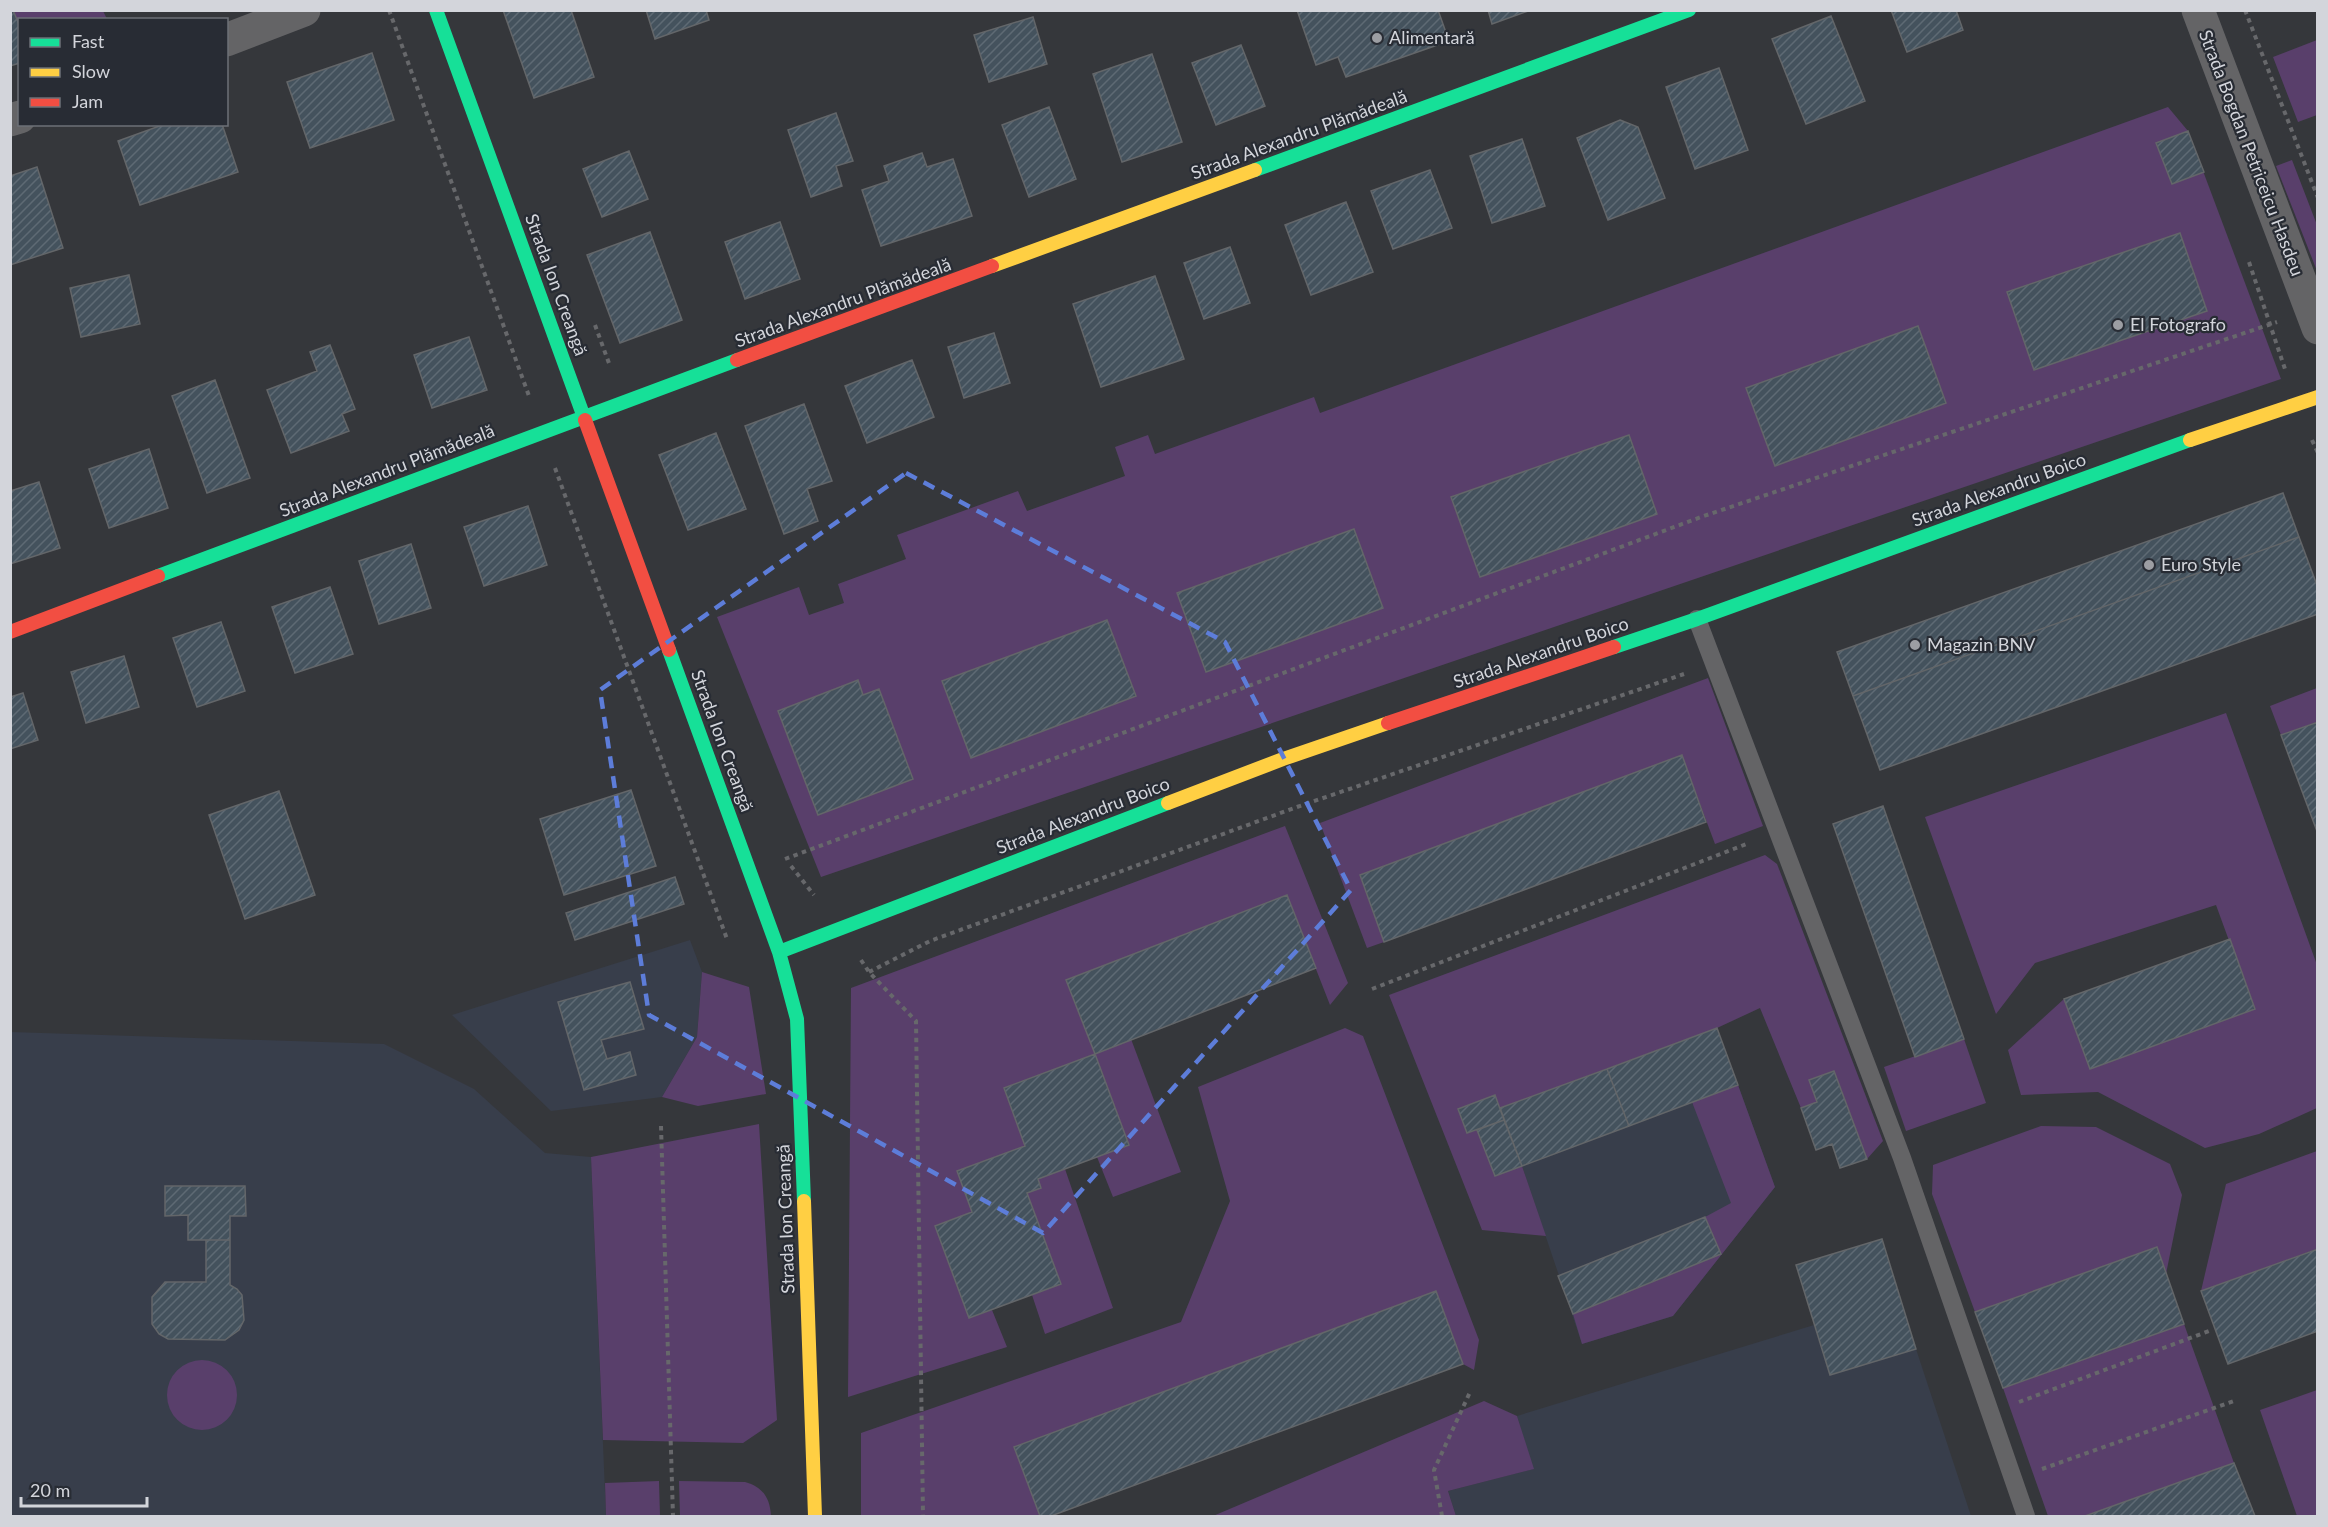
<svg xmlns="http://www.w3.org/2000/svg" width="2328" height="1527" font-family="Lato,sans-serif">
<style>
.built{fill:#383e4b}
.green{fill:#593f6b}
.building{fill:url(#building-hatch);stroke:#636669;stroke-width:1.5}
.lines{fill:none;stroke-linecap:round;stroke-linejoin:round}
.path{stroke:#67686b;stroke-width:4;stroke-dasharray:4.5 4.5;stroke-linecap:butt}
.lane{stroke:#646466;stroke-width:18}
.street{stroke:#646466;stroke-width:33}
.fast{stroke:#16e098;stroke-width:14}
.slow{stroke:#ffcf43;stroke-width:14}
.jam{stroke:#f24e42;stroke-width:14}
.marked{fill:none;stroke:#5d7dd9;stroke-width:4.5;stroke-dasharray:12 8;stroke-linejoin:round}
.poi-dot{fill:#9c9ea3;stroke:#282c34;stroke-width:2}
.labels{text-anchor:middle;stroke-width:4.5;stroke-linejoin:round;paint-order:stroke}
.poi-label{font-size:18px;fill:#d3d5db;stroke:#282c34;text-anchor:start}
.street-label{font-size:18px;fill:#d3d5db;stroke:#282c34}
</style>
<defs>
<pattern id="building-hatch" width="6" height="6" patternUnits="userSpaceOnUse" patternTransform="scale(1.5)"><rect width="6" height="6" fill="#44525d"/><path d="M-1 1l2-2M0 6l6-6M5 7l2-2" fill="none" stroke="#5e6a74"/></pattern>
</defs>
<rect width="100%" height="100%" fill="#35373b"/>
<path class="built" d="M690,940L702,972L697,1037L662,1097L551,1111L452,1015Z
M11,1032L384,1044L474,1089L545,1153L591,1157L606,1516H11Z
M1738,1085L1775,1187L1673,1316L1582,1344L1522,1166Z
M1814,1325L1830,1375L1916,1349L1971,1516H1456L1448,1491L1533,1469L1517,1416Z"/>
<path class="green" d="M13,11H103L107,19L20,20L19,27Z
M2317,40V115L2298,122L2273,57Z
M2168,107L2188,131L2281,379L821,877L717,617L799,587L809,615L844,603L838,584L906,559L897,535L1018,491L1027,511L1125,476L1115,447L1148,435L1155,454L1314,397L1320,413Z
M2292,160L2317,225V271L2276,166Z
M1708,678L1763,826L1715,844L1682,756L1360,875L1384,942L1367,948L1320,823Z
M2317,688V722L2281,735L2270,706Z
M2226,713L2317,965V1108L2259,1134L2205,1148L2098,1092L2021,1095L2008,1050L2064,999L2090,1069L2254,1009L2216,905L2035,963L1996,1014L1925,817Z
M1285,826L1348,983L1330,1005L1287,895L1066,980L1095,1053L1131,1039L1181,1172L1113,1197L1097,1157L1129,1145L1095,1054L1004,1088L1025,1146L972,1212L935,1226L969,1318L992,1310L1007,1347L848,1397L851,988Z
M1765,855L1777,864L1883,1141L1867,1159L1834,1071L1809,1080L1817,1102L1801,1108L1760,1008L1717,1028L1500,1108L1495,1095L1458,1109L1467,1133L1477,1130L1495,1176L1522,1166L1546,1236L1482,1230L1389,995Z
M702,972L749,987L766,1094L698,1106L662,1097L697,1037Z
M1345,1028L1363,1036L1479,1340L1474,1370L1463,1364L1436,1291L1014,1447L1040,1516H861V1433L1181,1322L1230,1201L1198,1087Z
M1964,1039L1986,1103L1906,1131L1884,1067Z
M1738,1085L1775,1187L1673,1316L1582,1344L1573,1314L1721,1254L1705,1217L1731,1203L1692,1102Z
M759,1124L777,1420L743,1443L603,1440L591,1157Z
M2041,1126L2096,1127L2170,1164L2182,1195L2166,1274L2157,1247L1975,1312L1932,1194L1933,1165Z
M2317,1151V1249L2201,1291L2226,1184Z
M1065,1169L1113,1308L1045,1334L1032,1295L1061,1284L1027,1193L1038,1179Z
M2184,1324L2234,1463L2085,1516H2048L2003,1388Z
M167 1395a35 35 0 1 1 70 0a35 35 0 1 1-70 0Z
M2317,1390V1516H2297L2260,1410Z
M1484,1401L1517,1416L1534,1469L1448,1491L1456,1516H1213Z
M659,1481L660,1516H606L605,1483Z
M679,1481L745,1482C763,1487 770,1498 771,1516H680Z"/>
<path class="building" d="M10,10H13L20,27V63L10,66Z
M503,10H571L594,77L534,98Z
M646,10H706L709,20L655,39Z
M1297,10H1438L1449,41L1346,77L1338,57L1316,65Z
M1488,10H1531L1492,24Z
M1891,10H1956L1963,30L1907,52Z
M1831,16L1865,101L1806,124L1772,39Z
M1033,17L1047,64L989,82L974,35Z
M1241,45L1265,106L1216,125L1192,63Z
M372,53L394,120L310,148L287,82Z
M1152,54L1182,142L1122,162L1093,74Z
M1719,68L1748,150L1695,169L1666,87Z
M1049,107L1076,179L1029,197L1002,125Z
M836,113L853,161L836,166L842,186L811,197L788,130Z
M1620,120L1638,127L1665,198L1608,220L1577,138Z
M165,124H222L238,172L140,205L118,141Z
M2188,131L2204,172L2172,184L2156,143Z
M1522,139L1545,206L1492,223L1470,156Z
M629,151L648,199L602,217L583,169Z
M922,153L927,167L953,159L972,216L881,246L862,190L889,181L884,166Z
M37,167L63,248L10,265V176Z
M1430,170L1452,228L1393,249L1371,191Z
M1346,202L1373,272L1311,295L1285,225Z
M780,222L800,279L745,299L725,242Z
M650,232L682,320L620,343L587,255Z
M2180,233L2207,311L2034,370L2007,292Z
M1230,247L1250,303L1204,319L1184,263Z
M129,275L140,324L81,337L70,288Z
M1155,276L1184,359L1101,387L1073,304Z
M1918,326L1946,403L1775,466L1746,388Z
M994,333L1010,383L964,398L948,347Z
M469,337L487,390L432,408L414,355Z
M330,345L355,409L342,414L349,431L291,453L267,390L317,371L310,352Z
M912,360L934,417L867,443L845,386Z
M215,380L250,478L207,493L172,396Z
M804,404L832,481L807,489L818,521L784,534L745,426Z
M716,433L746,509L688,530L659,455Z
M1629,435L1657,514L1480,577L1451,497Z
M149,449L168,508L109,528L89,469Z
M39,482L60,548L10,564V491Z
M2283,493L2299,537L1853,696L1837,652Z
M528,506L547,565L484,586L464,527Z
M1354,529L1383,608L1206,672L1177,593Z
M2299,537L2318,588V614L1880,770L1853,696Z
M411,544L431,608L379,624L359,561Z
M330,587L353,654L295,673L272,607Z
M1107,620L1136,696L971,758L942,681Z
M221,622L245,691L197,707L173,638Z
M124,656L139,707L86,723L71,672Z
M858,680L863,695L879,689L913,779L818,815L778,711Z
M23,693L38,740L10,749V697Z
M2318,722V834L2281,735Z
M1682,755L1706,822L1384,942L1360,875Z
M631,790L656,866L564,895L540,819Z
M279,791L315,895L245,919L209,815Z
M1883,806L1964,1039L1915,1057L1833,824Z
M675,877L684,904L575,940L566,913Z
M1287,895L1316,968L1095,1054L1066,980Z
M2230,939L2255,1009L2090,1069L2064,999Z
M630,982L644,1029L601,1040L607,1059L630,1052L636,1075L584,1090L558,1002Z
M1717,1028L1738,1085L1629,1126L1607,1069Z
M1095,1054L1129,1145L1038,1179L1041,1188L1027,1193L1061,1284L969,1318L935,1226L972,1212L957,1171L1025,1146L1004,1088Z
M1607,1069L1629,1126L1522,1166L1500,1108Z
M1834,1071L1867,1159L1840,1168L1832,1144L1816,1150L1801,1108L1817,1102L1809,1080Z
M1495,1095L1504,1120L1467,1133L1458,1109Z
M1504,1120L1522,1166L1495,1176L1477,1130Z
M165,1186H245L246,1216H230V1240H188V1215L165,1216Z
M1705,1217L1721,1254L1573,1314L1558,1276Z
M1882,1239L1916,1349L1830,1375L1796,1265Z
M206,1240H230V1285L237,1289L242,1295L244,1320L239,1330L225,1340L168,1339L159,1334L152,1324V1297L165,1282H206Z
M2157,1247L2184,1324L2003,1388L1975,1312Z
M2318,1249V1331L2228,1364L2201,1291Z
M1436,1291L1463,1364L1051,1516H1040L1014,1447Z
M2234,1463L2255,1516H2085L2191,1478Z"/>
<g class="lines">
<path class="path" d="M389,10L529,396
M2245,10L2318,198
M2249,262L2285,369
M595,325L610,366
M2312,440L2318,453
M555,468L727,939
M785,859L1701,517L2277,322
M791,866L814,895
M861,960L869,972L916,1021L923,1516
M869,972L930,941L1297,807L1684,674
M1372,989L1749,843
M661,1126L673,1516
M2019,1402L2209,1331
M2042,1469L2234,1401
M1442,1516L1434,1470L1471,1390"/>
<path class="lane" d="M1697,619L1902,1158L2026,1516"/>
<path class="street" d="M2198,10L2318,328
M226,40L304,10
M10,120L20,117"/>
<path class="fast" d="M436,10L585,420
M1255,170L1689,10
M158,576L737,360
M1614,647L1697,619L2190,440
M669,650L779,952L797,1019L804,1201
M779,952L1168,803"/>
<path class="slow" d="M992,266L1255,170
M2190,440L2318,397
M1168,803L1283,759L1388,723
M804,1201L815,1516"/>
<path class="jam" d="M737,360L992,266
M585,420L669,650
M10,632L158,576
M1388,723L1614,647"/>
</g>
<path class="marked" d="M906,473L1225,642L1351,890L1043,1233L649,1015L600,690Z"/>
<g class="poi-dot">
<circle cx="1377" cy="38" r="6"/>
<circle cx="2118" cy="325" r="6"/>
<circle cx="2149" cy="565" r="6"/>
<circle cx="1915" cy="645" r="6"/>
</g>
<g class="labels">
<g class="poi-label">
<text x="1389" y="44">Alimentară</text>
<text x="2130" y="331">El Fotografo</text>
<text x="2161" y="571">Euro Style</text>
<text x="1927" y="651">Magazin BNV</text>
</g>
<g class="street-label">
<text transform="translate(1299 135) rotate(-20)" y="6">Strada Alexandru Plămădeală</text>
<text transform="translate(2251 153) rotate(69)" y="6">Strada Bogdan Petriceicu Hasdeu</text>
<text transform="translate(556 285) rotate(70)" y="6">Strada Ion Creangă</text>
<text transform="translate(843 303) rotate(-20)" y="6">Strada Alexandru Plămădeală</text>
<text transform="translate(387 471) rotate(-21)" y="6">Strada Alexandru Plămădeală</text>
<text transform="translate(1999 490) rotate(-20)" y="6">Strada Alexandru Boico</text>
<text transform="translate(1541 653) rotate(-19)" y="6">Strada Alexandru Boico</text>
<text transform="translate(722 741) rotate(70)" y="6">Strada Ion Creangă</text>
<text transform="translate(1083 816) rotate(-21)" y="6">Strada Alexandru Boico</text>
<text transform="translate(786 1219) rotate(-92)" y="6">Strada Ion Creangă</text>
</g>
</g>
<rect width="2328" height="1527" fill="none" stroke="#d3d5db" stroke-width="24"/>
<rect x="18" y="18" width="210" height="108" fill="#282c34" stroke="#6c7077" stroke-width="1.5"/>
<rect x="30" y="38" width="30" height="9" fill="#16e098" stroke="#6c7077" stroke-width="1.5"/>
<text x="72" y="48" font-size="18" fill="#d3d5db">Fast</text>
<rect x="30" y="68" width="30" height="9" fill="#ffcf43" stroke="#6c7077" stroke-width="1.5"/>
<text x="72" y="78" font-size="18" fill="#d3d5db">Slow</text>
<rect x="30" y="98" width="30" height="9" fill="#f24e42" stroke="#6c7077" stroke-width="1.5"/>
<text x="72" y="108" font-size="18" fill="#d3d5db">Jam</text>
<path d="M21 1497v9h126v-9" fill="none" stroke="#d3d5db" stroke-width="3"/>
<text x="30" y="1497" font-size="18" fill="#d3d5db" stroke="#282c34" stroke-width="4.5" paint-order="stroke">20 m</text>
</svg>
